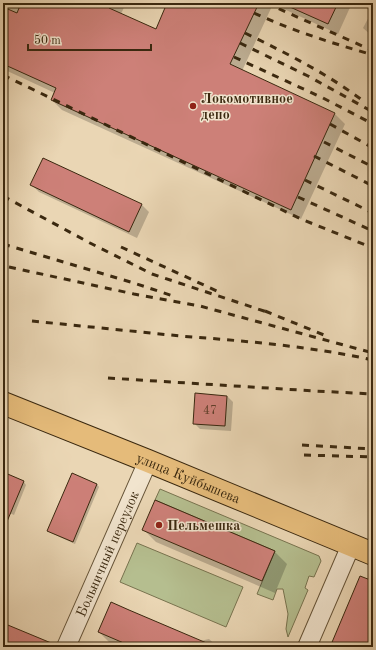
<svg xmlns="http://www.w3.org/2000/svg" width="376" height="650" font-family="'Old Standard TT',serif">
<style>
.green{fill:#b5be8f;stroke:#78734f}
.shadow{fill:#0003}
.building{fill:#cd8078;stroke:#3a280f}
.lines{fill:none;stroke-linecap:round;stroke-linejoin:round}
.street-casing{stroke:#665438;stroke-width:20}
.primary-casing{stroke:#3a280f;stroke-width:24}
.street{stroke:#f1e4ce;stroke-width:18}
.primary{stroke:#e5bb7a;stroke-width:22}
.rail{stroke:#3a280f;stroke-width:3;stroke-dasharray:7 7;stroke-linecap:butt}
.poi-dot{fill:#8f2418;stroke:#f1e4ce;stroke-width:1.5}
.labels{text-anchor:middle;stroke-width:3;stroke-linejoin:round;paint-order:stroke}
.number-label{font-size:12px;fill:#5f3e29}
.poi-label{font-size:14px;font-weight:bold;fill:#3a280f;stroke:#f1e4ce;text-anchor:start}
.street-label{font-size:14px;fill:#3a280f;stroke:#f1e4ce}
</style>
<rect width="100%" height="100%" fill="#ead6b4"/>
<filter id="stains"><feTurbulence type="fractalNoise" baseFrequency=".005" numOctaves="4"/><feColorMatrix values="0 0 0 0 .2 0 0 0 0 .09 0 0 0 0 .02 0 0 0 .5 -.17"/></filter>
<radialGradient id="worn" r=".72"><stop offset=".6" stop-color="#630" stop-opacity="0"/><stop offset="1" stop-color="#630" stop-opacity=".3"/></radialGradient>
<path class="green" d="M160,489L319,556L321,561L314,577L309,576L305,588L308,590L288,637L286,629L288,614L283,589H277L273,600L257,594L275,551L155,500Z
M137,543L243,587L226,627L120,582Z"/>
<path class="shadow" d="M3,3H126L121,14L156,30L168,3H352L338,34L273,4L242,71L335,114L345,124L301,219L62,110L52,100L55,93L3,69Z
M373,9V37L363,28Z
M32,185L142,205L149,212L137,238L39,192Z
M227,396L233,402L231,431L200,429L194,423Z
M3,474L24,482L26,485L14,515L3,510Z
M97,484L99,487L75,544L51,533L48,531Z
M144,530L275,552L287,564L275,593L156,542Z
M99,632L200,641L209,639L218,647H120L110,643Z"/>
<path class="building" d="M21,3H112L109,8L156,29L167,3H259L230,64L335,113L291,210L51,100L56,88L3,64V7L17,13Z
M281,3H338L328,24Z
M43,158L142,204L129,232L30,185Z
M195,393L227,396L225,426L193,424Z
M3,472L24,481L3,531Z
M72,473L97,484L73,542L47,531Z
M155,500L275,551L262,581L142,530Z
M360,576L373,581V647H330Z
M111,602L129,610L216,647H133L98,632Z
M3,623L56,645V647H3Z"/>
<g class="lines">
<g class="street-casing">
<g id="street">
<path id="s1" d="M66,647L148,461"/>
<path d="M307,647L351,545"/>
</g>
</g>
<g class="primary-casing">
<g id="primary">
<path id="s2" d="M3,403L148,461L373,554"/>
</g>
</g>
<use href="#street" class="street"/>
<use href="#primary" class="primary"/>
<path class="rail" d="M266,3L369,49
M254,13C293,31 332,43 373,55
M245,33C286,53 326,73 362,100
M240,43L308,76L373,112
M234,57L323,98L373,124
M3,75L301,219L373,248
M330,124L373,148
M324,142L373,167
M314,156L373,186
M305,180L373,213
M3,196L90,243L152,274L270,313
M298,197L373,231
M3,244L134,283L173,296
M121,247L219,292
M9,267L134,294L200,306L373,353
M265,311L324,335
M32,321C81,326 131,331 180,336C245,341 309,346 373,360
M108,378L315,391L373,394
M302,445L373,449
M304,455L373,457"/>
</g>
<g class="poi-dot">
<circle cx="193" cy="106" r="4"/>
<circle cx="159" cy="525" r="4"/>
</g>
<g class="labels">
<g class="number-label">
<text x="210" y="414">47</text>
</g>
<g class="poi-label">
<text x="201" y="103">Локомотивное<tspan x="201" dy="16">депо</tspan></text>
<text x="167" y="530">Пельмешка</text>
</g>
<g class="street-label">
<text dy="5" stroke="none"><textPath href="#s2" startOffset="200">улица Куйбышева</textPath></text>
<text dy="5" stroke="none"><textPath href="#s1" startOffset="102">Больничный переулок</textPath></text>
</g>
</g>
<rect width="376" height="650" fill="none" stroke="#ead6b4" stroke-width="16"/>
<rect x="4" y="4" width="368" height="642" fill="none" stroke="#3a280f" stroke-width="2"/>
<rect x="8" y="8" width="360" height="634" fill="none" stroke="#3a280f"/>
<path d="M28 44v6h123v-6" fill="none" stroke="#3a280f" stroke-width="2"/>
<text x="34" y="44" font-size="12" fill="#3a280f" stroke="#f1e4ce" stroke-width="3" paint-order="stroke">50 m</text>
<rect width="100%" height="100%" filter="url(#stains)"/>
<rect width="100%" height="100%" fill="url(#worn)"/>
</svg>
